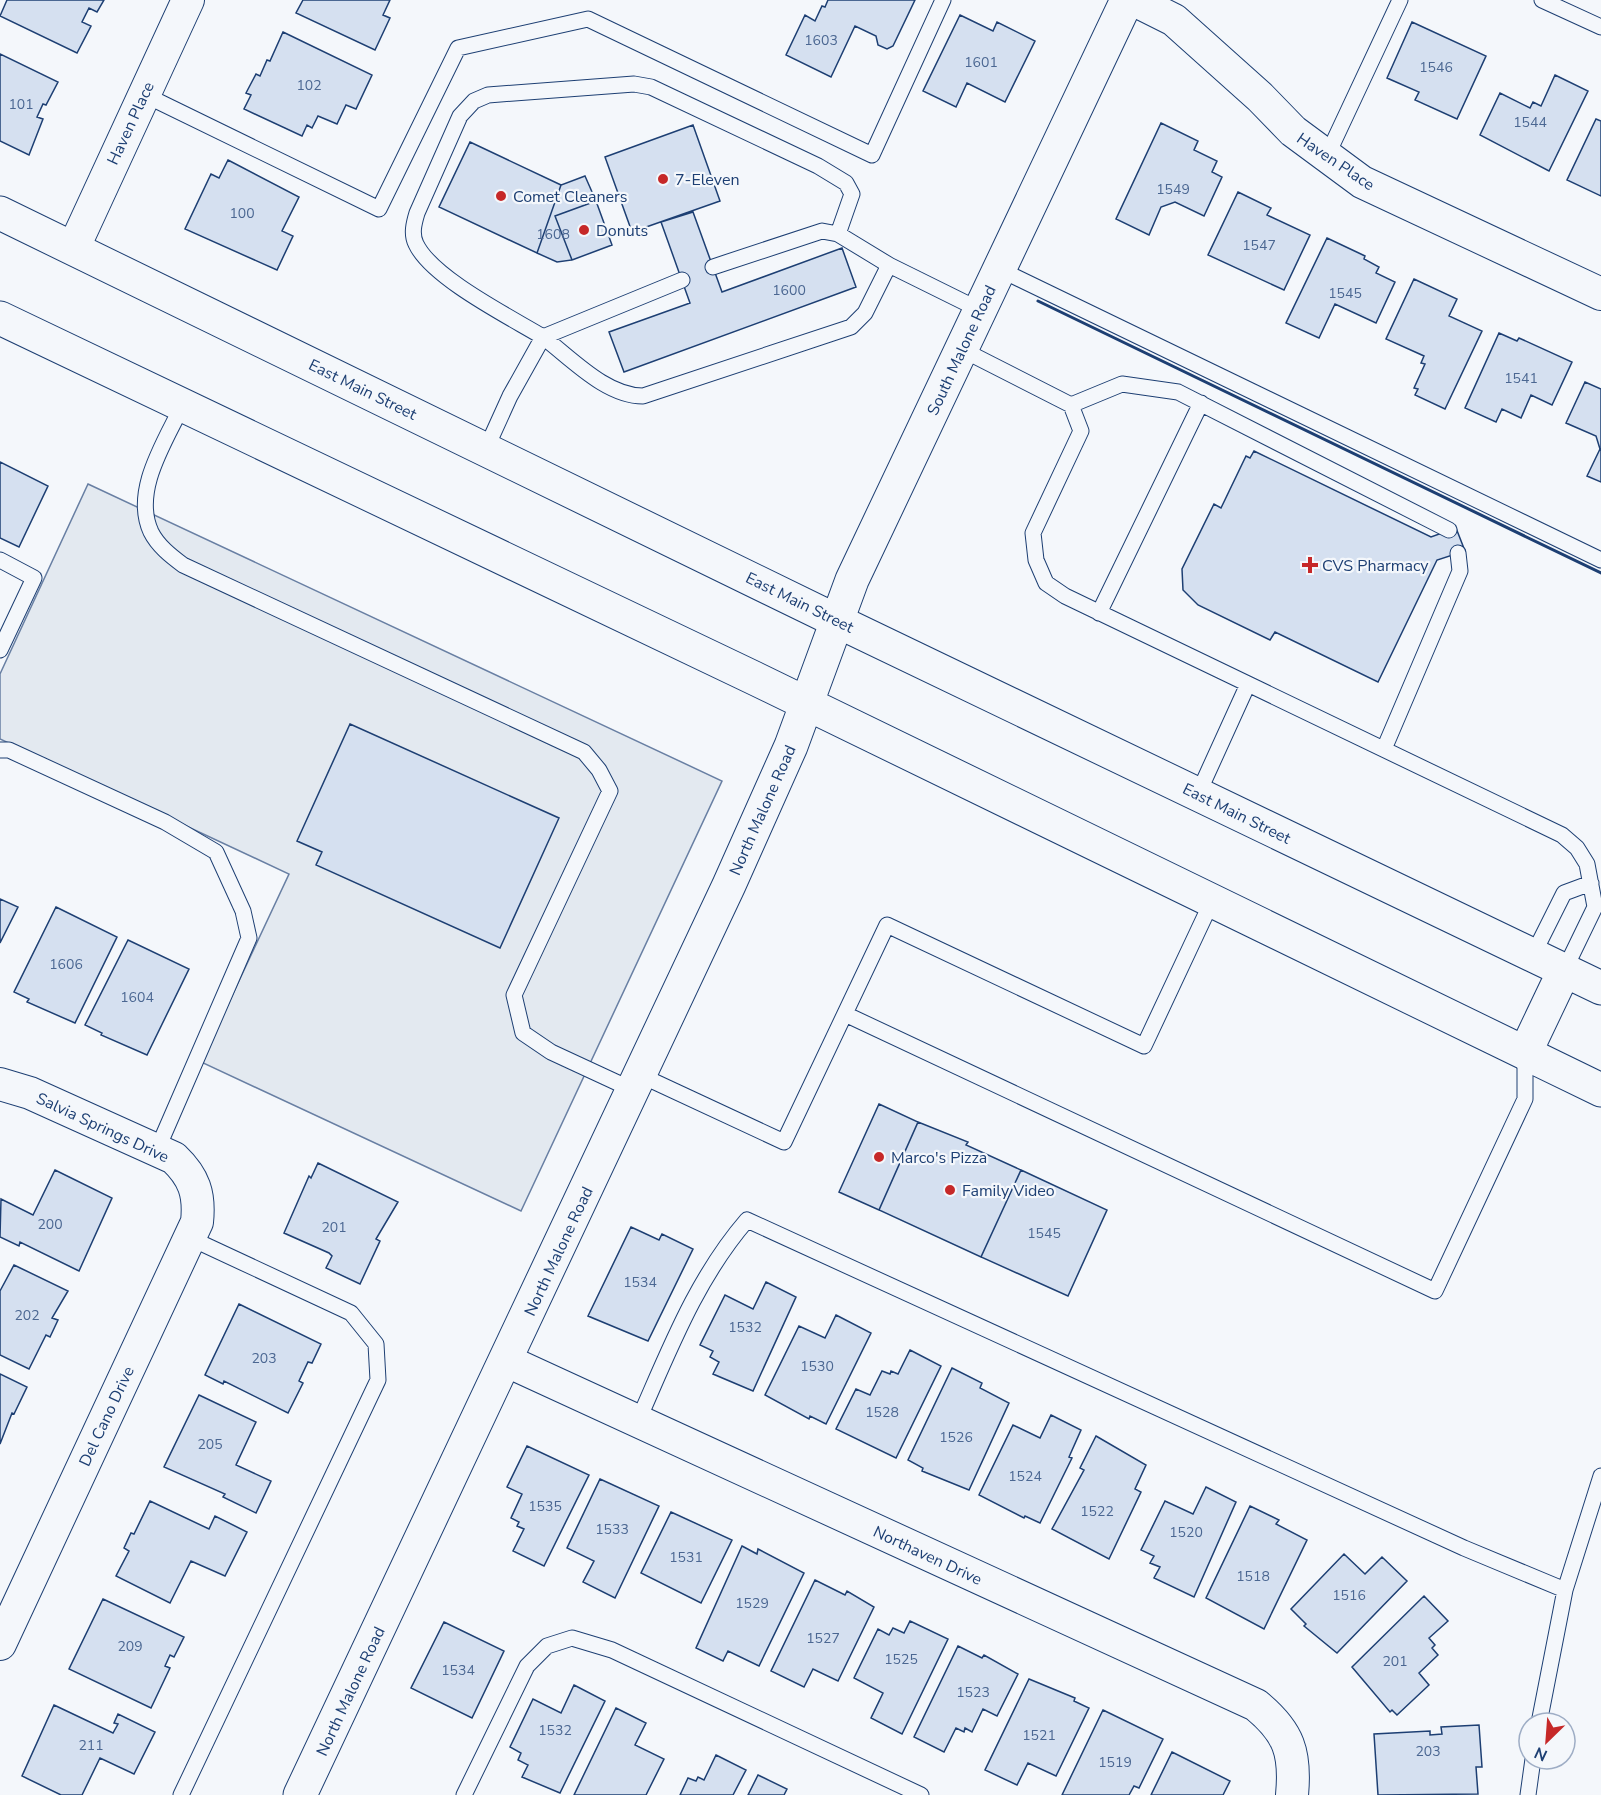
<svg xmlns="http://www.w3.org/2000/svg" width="1601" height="1795" font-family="'Nunito Sans',sans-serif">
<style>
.green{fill:#e3e9f0;stroke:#687fa3;stroke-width:1.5}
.building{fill:#d5e0f0;stroke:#1d3f73;stroke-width:1.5}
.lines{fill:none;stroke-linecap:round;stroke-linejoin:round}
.lane-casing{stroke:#1d3f73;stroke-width:17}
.street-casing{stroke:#1d3f73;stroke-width:34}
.secondary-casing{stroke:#1d3f73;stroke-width:35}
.lane{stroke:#f4f7fb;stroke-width:15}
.street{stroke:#f4f7fb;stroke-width:32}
.secondary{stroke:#f4f7fb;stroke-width:33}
.wall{stroke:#1d3f73;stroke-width:3}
.poi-dot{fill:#c62828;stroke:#f4f7fb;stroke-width:2}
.labels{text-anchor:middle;stroke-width:4.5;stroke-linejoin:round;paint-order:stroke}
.number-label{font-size:14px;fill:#4b6792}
.street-label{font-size:16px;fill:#1d3f73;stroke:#f4f7fb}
.poi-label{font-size:16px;fill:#1d3f73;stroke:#f4f7fb;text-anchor:start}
</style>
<rect width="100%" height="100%" fill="#f4f7fb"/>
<path class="green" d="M88,484L722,781L521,1211L201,1062L289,874L0,739V674Z"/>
<path class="building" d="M7,0H104L97,12L89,8L82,22L91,26L77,53L0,16Z
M303,0H390L383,15L390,18L375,50L296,13Z
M828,0H915L893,46L887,49L878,45L876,36L855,26L831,77L786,55L805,15L815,21L822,6L825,7Z
M960,15L993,31L997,22L1035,41L1005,102L967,83L956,107L923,91Z
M1412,22L1486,56L1457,119L1415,100L1419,92L1387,78Z
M283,32L372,75L356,109L346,105L337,124L318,116L312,128L307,125L302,136L244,109L251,95L246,93L256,74L260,76L267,60L270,61Z
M0,54L58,82L46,105L43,104L37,117L43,119L29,155L0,141Z
M1555,75L1588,91L1549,171L1480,135L1500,93L1530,108L1533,102L1541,106Z
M1596,119L1601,121V196L1567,180Z
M1161,123L1198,141L1194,150L1217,161L1212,172L1222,177L1204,216L1175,202L1161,207L1149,235L1116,219Z
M693,125L720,201L632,232L605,157Z
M470,142L561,185L537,253L439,207Z
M228,160L299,197L282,231L293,236L277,270L185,229L211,174L219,178Z
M585,176L596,201L555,216L572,260L557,262L537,253L561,185Z
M1238,192L1271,208L1267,215L1310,235L1284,290L1208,255Z
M596,201L612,245L572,260L555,216Z
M693,212L722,292L842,248L856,287L624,372L609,332L690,303L661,222Z
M1327,238L1365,256L1364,259L1379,267L1376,273L1395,282L1376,323L1335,304L1319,338L1286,323Z
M1414,279L1457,299L1449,316L1482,331L1445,409L1415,395L1418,389L1414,388L1425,364L1421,363L1424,356L1386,339Z
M1499,333L1517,341L1519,338L1572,362L1552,405L1531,395L1521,418L1502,409L1496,422L1465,408Z
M1585,382L1601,389V482L1587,476L1600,449L1596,436L1566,423Z
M1254,451L1431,537L1456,528L1465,551L1437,560L1378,682L1275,632L1270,640L1198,605L1183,590L1182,569L1214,504L1221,508L1246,456L1250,458Z
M0,462L48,486L19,547L0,538Z
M350,724L559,818L500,948L316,865L322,852L297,841Z
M0,899L18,907L0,943Z
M56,907L117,937L75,1023L27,1002L29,999L14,992Z
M128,940L189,969L147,1055L101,1035L102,1033L85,1025Z
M879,1104L918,1122L879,1210L839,1192Z
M918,1122L968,1142L966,1145L1021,1170L981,1257L879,1210Z
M318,1163L398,1202L376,1239L380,1241L360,1284L326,1268L332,1256L329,1253L284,1233L309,1176L311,1178Z
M55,1170L112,1198L79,1271L20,1242L19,1246L0,1237L1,1199L33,1215Z
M1021,1170L1107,1210L1068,1296L981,1257Z
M631,1227L659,1240L662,1234L693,1249L648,1341L588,1316Z
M14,1265L68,1291L52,1318L58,1320L50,1337L46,1335L29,1369L0,1355V1291Z
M766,1282L796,1297L753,1391L713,1374L719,1362L710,1357L713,1351L700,1345L725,1295L753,1309Z
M239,1304L321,1344L312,1363L308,1362L299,1381L303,1383L288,1413L224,1381L223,1384L205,1375Z
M836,1315L871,1333L826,1424L810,1416L809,1419L765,1395L799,1326L825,1338Z
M910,1350L941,1366L896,1458L836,1429L856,1389L870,1395L882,1371L890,1374L891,1371L898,1374Z
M952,1368L982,1383L980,1388L1009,1403L969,1490L922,1471L923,1468L908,1460Z
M0,1374L27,1387L14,1414L12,1413L0,1444Z
M199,1395L256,1422L236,1465L271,1481L256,1513L223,1497L225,1494L164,1467Z
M1051,1415L1081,1430L1069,1457L1072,1458L1040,1523L1025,1516L1024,1518L979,1495L1013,1425L1040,1438Z
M1096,1436L1146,1465L1135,1489L1141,1492L1109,1559L1052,1529L1084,1470L1080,1468Z
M527,1446L589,1475L544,1566L513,1551L524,1529L517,1526L519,1522L511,1518L522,1494L507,1487Z
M600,1479L659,1506L615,1598L583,1582L594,1561L567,1548Z
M1206,1487L1236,1502L1194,1597L1154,1578L1160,1567L1150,1563L1154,1556L1141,1550L1165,1501L1193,1514Z
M150,1501L209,1529L215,1516L247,1532L225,1576L191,1561L170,1603L116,1576L129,1551L124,1548L131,1533L134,1534Z
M1250,1506L1279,1520L1276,1524L1307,1540L1264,1629L1206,1598Z
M671,1512L732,1540L701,1603L641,1573Z
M742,1546L757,1554L758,1549L804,1573L759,1666L728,1651L723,1661L696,1648Z
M1344,1554L1365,1574L1382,1557L1407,1581L1337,1653L1304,1626L1306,1624L1291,1609Z
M815,1580L845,1595L847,1591L874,1607L838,1681L813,1669L804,1687L771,1671Z
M1424,1596L1448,1621L1429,1638L1435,1645L1432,1648L1438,1655L1419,1673L1429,1685L1397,1715L1392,1710L1390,1712L1352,1667Z
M103,1599L184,1637L174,1657L170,1655L165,1666L170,1668L151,1708L69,1669Z
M910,1621L948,1639L902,1734L871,1718L883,1693L854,1678L878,1629L889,1635L893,1628L904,1633Z
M444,1622L504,1651L472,1718L411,1688Z
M958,1646L982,1658L984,1655L1018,1674L997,1716L983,1709L972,1732L965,1728L964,1732L956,1728L944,1752L914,1737Z
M1029,1679L1075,1698L1074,1701L1089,1708L1056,1776L1028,1763L1017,1785L985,1770Z
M574,1685L605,1701L560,1793L522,1777L528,1765L518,1760L521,1753L510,1747L533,1699L561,1713Z
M54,1705L113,1733L118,1724L114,1723L118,1714L155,1732L134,1774L100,1758L82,1795H61L22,1776Z
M616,1708L646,1723L635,1745L664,1759L646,1795H574Z
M1103,1710L1163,1739L1139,1788L1134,1786L1129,1795H1062Z
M1479,1725L1482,1767H1476L1478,1794L1378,1795L1374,1734L1430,1731V1735L1442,1734L1441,1727Z
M1172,1752L1230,1781L1223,1795H1151Z
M716,1755L746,1770L733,1795H680L688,1778L696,1781L698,1777L704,1780Z
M758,1775L787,1789L784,1795H748Z"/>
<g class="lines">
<g class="lane-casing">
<path id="lane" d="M1542,0L1601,27
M143,94L379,209L458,48L588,19L872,155L943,0
M1326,158L1400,0
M713,267L822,231L838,234L889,265
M999,269L1601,560
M682,280L543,337C510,317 432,278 416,244C411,234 414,223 417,213L460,116L474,101L488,95L634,84L651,87L818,166L846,183L852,194L838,234
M961,349L1071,405L1122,384L1178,392L1449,530
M1071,405L1081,431L1033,533L1036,560L1046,583L1065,596L1562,835L1577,848L1587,864L1595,907L1564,971
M182,406C165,442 132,491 151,532C158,546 171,556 183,565L584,752L599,770L610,791L514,995L523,1033L551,1052L633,1090
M486,449L510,396L543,337C572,359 606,396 643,396L851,327L865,313L889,265L980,310
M0,560L34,578L0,650
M1099,613L1201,403
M1384,749L1460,571L1458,553
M0,750H9L165,822L216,852L243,911L249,938L157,1150
M1198,794L1248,684
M1533,955L1564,893L1591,883
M845,1014L1435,1291L1525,1099V1053
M640,1075L784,1142L887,925L1144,1046L1212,901
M638,1421C669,1351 696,1279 747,1220L1464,1548L1565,1590
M1539,1723L1565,1590L1601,1476
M181,1795L378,1380L376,1344L351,1313L190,1238
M464,1795L527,1666L547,1646L572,1638L612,1650L921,1795
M1528,1795L1533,1759"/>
</g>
<g class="street-casing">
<path id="street" d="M1134,0L1174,20L1260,97L1293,131L1362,182L1601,294
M74,247L188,0
M0,1084L30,1093L174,1158C194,1177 200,1194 197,1222L0,1644
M507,1361L1256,1705C1289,1732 1296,1753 1292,1795"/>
</g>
<g class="secondary-casing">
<path id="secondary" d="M0,213L837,621L1601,988
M0,318L754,678L1601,1090
M1525,1053L1564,971
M300,1795L729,885L791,746L852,580L1127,0"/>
</g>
<use href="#lane" class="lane"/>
<use href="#street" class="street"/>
<use href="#secondary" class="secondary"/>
<path class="wall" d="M1038,301L1601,573"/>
</g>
<g class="poi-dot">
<circle cx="663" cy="179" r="6"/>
<circle cx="501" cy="196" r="6"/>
<circle cx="584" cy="230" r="6"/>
<path d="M1307 556h6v6h6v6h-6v6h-6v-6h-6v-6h6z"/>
<circle cx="879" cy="1157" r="6"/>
<circle cx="950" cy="1190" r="6"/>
</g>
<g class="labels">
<g class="number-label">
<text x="821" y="45">1603</text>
<text x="981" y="67">1601</text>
<text x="1436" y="72">1546</text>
<text x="309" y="90">102</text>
<text x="21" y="109">101</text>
<text x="1530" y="127">1544</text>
<text x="1173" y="194">1549</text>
<text x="242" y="218">100</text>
<text x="553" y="239">1608</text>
<text x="1259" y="250">1547</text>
<text x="789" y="295">1600</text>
<text x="1345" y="298">1545</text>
<text x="1521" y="383">1541</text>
<text x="66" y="969">1606</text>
<text x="137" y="1002">1604</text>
<text x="50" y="1229">200</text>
<text x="334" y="1232">201</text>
<text x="1044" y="1238">1545</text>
<text x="640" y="1287">1534</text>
<text x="27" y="1320">202</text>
<text x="745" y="1332">1532</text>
<text x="264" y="1363">203</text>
<text x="817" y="1371">1530</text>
<text x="882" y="1417">1528</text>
<text x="956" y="1442">1526</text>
<text x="210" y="1449">205</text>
<text x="1025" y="1481">1524</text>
<text x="545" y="1511">1535</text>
<text x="1097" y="1516">1522</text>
<text x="612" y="1534">1533</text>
<text x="1186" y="1537">1520</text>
<text x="686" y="1562">1531</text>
<text x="1253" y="1581">1518</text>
<text x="1349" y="1600">1516</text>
<text x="752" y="1608">1529</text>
<text x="823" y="1643">1527</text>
<text x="130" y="1651">209</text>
<text x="901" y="1664">1525</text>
<text x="1395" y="1666">201</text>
<text x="458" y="1675">1534</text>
<text x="973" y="1697">1523</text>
<text x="555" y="1735">1532</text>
<text x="1039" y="1740">1521</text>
<text x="91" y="1750">211</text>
<text x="1428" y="1756">203</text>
<text x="1115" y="1767">1519</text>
</g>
<g class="street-label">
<text transform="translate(130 123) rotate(-65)" y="6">Haven Place</text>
<text transform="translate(1336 161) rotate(34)" y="6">Haven Place</text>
<text transform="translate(961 350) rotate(-65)" y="6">South Malone Road</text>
<text transform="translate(363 389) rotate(26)" y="6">East Main Street</text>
<text transform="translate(800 602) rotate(26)" y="6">East Main Street</text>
<text transform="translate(762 810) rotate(-66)" y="6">North Malone Road</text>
<text transform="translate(1237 813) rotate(26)" y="6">East Main Street</text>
<text transform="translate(103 1127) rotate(25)" y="6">Salvia Springs Drive</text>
<text transform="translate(558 1251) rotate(-65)" y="6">North Malone Road</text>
<text transform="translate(106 1416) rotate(-65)" y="6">Del Cano Drive</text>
<text transform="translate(928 1555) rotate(25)" y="6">Northaven Drive</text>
<text transform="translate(350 1691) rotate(-65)" y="6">North Malone Road</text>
</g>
<g class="poi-label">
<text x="675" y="185">7-Eleven</text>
<text x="513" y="202">Comet Cleaners</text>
<text x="596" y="236">Donuts</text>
<text x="1322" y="571">CVS Pharmacy</text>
<text x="891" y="1163">Marco's Pizza</text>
<text x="962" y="1196">Family Video</text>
</g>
</g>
<g transform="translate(1547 1741) rotate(205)"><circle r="28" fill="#f4f7fb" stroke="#9eadc5" stroke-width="1.5"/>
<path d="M0-4.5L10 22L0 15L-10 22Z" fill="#c62828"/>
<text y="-9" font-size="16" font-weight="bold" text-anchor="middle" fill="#1d3f73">N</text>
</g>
</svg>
